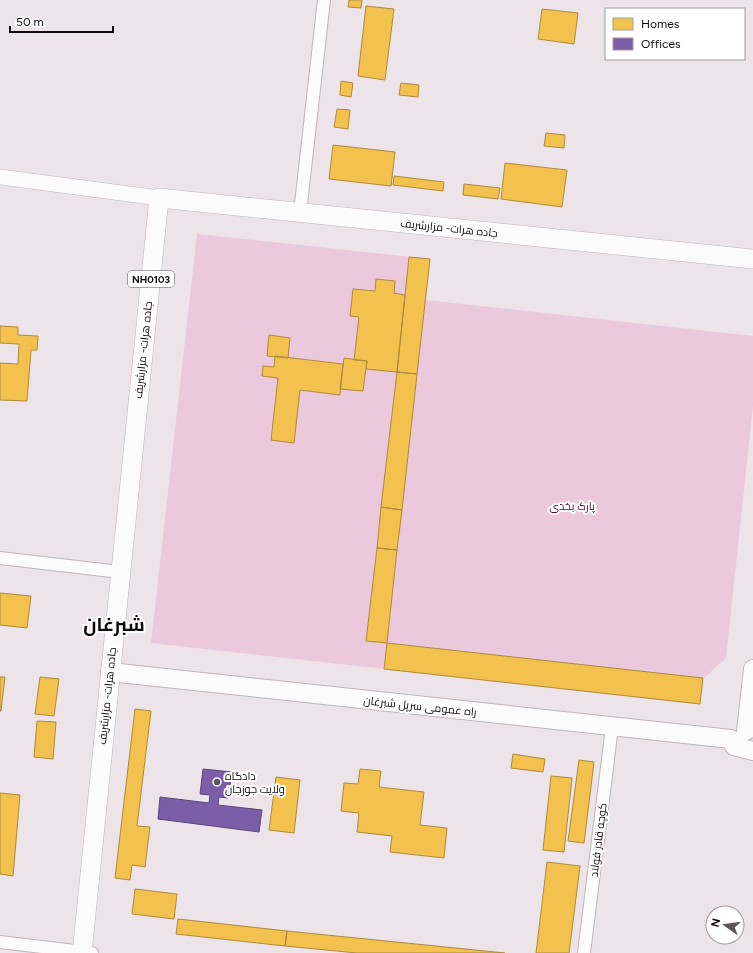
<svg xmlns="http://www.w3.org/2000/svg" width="753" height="953" font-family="Figtree,Cairo,sans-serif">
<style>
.green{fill:#ecc8dd}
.homes{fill:#f2c14e;stroke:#ae8a3a}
.offices{fill:#7b5ea7;stroke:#5a4578}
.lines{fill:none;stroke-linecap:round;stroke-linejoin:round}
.minor-casing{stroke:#bdb6ba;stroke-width:14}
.tertiary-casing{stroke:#bdb6ba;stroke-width:16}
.primary-casing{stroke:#bdb6ba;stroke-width:20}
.trunk-casing{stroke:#bdb6ba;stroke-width:20}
.minor{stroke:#fcfbfc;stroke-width:12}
.tertiary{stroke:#fcfbfc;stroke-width:15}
.primary{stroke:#fcfbfc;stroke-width:18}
.trunk{stroke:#fcfbfc;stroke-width:19}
.poi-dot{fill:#5c5659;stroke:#fff;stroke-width:1.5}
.labels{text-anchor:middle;stroke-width:4;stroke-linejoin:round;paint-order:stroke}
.shield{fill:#fff;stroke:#565455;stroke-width:1}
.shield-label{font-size:10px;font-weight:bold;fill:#0e0a0c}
.street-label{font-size:11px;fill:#0e0a0c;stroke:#fff}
.park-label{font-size:11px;fill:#560a41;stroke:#fff}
.poi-label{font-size:11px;fill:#0e0a0c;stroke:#fff;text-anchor:start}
.town-label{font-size:19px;font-weight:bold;fill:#0e0a0c;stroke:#fff}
</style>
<rect width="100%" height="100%" fill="#ece4e9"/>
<path class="green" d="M197,234L430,259L426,300L753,336V406L726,658L703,679L700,704L151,643Z"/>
<path class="homes" d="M349,0H362L361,8L348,7Z
M366,6L394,9L385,80L358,76Z
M542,9L578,13L574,44L538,39Z
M341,81L353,83L351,97L340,95Z
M401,83L419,85L418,97L399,95Z
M337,109L350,110L348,129L334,127Z
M546,133L565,135L564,148L544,146Z
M333,145L395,152L391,186L329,179Z
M505,163L567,170L562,207L501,199Z
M394,176L444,182L443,191L393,185Z
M464,184L500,188L498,199L463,195Z
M409,257L430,259L417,374L397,372Z
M376,279L395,281L394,293L405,295L397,372L366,369L367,361L354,360L359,317L350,316L353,289L375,291Z
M0,326L18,327V335L38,336L37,350H31L27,401L0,400V363L18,364L19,344L0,343Z
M269,335L290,338L288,358L267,356Z
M275,356L343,364L340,395L300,390L294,443L271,440L278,378L262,376L263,366L274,367Z
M344,358L367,361L363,391L340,389Z
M397,372L417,374L402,510L381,507Z
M381,507L402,510L397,550L377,548Z
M377,548L397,550L387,643L366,641Z
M0,593L31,596L27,628L0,625Z
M387,643L703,678L700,704L384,669Z
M0,677H5L1,711H0Z
M40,677L59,679L54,716L35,714Z
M135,709L151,711L137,826L150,827L145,867L132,865L130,880L115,878Z
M37,721L56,722L53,759L34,757Z
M513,754L545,759L543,772L511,768Z
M579,760L594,762L584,843L568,841Z
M360,769L381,771L379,787L424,792L420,825L447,828L444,858L390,852L392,836L357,832L359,813L341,811L344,783L358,784Z
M551,776L572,778L564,852L543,850Z
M276,777L300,780L294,833L269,830Z
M0,793L20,795L13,876L0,874Z
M547,862L580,866L569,953H536Z
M135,889L177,894L174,919L132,914Z
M178,919L287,931L285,946L176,934Z
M287,931L505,953H357L285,946Z"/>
<path class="offices" d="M203,769L232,772L228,798L219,797L218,805L262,810L259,832L158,819L160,797L209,803L210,795L200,794Z"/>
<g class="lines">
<g class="minor-casing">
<path id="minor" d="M300,213L324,0
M0,558L120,572
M0,942L92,953
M584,953L612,727"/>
</g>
<g class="tertiary-casing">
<path id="tertiary" d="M0,177L159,198"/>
</g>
<g class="primary-casing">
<path id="primary" d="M110,672L731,739
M746,731L753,669
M731,739L734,746L753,751"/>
</g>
<g class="trunk-casing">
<path id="trunk" d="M82,953L159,198L753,259"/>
</g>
<use href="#minor" class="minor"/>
<use href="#tertiary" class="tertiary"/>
<use href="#primary" class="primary"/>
<use href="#trunk" class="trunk"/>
</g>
<circle class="poi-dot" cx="217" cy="782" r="4"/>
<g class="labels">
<rect class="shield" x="128" y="271" width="46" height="16" rx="3"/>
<g class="shield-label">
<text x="151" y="283">NH0103</text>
</g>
<g class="street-label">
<text transform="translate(449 228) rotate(6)" y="4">جاده هرات- مزارشریف</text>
<text transform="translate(143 350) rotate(-84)" y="4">جاده هرات- مزارشریف</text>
<text transform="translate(107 696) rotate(-84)" y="4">جاده هرات- مزارشریف</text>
<text transform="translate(420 706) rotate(6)" y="4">راه عمومی سرپل شبرغان</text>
<text transform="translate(598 840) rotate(-83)" y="4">کوچه قادر فولاد</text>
</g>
<g class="park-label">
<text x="572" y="510">پارک بخدی</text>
</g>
<g class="poi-label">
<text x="225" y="780">دادگاه<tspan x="225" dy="13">ولایت جوزجان</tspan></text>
</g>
<g class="town-label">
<text x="114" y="631">شبرغان</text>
</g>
</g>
<rect x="605" y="8" width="140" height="52" fill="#ffffff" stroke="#9f9d9e"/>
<rect x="613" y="18" width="20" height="12" fill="#f2c14e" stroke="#9f9d9e"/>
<text x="641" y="28" font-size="12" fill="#0e0a0c">Homes</text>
<rect x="613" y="38" width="20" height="12" fill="#7b5ea7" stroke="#9f9d9e"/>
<text x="641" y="48" font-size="12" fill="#0e0a0c">Offices</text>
<g transform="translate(725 925) rotate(284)"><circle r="19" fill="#ffffff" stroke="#9f9d9e"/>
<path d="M0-3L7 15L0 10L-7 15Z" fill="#5c5659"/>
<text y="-6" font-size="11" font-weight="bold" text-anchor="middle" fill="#0e0a0c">N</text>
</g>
<path d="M10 26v6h103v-6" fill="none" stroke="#0e0a0c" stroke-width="2"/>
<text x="16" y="26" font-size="12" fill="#0e0a0c" stroke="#ffffff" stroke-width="3" paint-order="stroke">50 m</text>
</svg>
